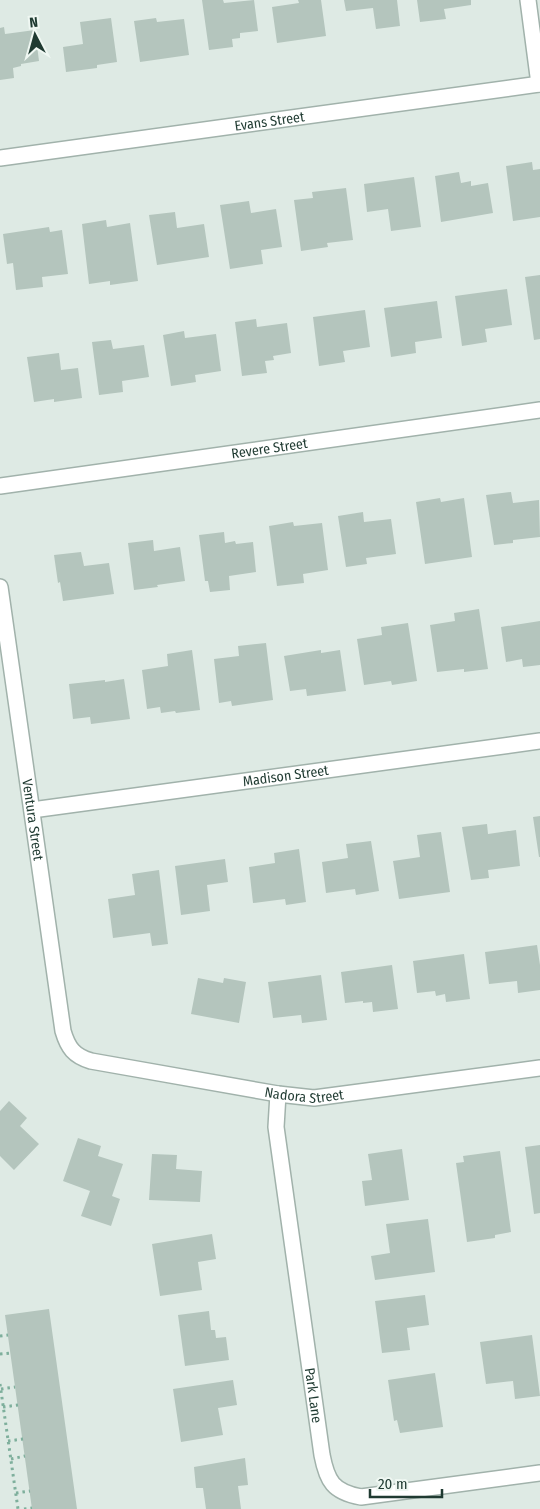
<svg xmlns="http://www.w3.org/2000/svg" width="540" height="1509" font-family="'Fira Sans Condensed',sans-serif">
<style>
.building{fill:#b4c5bd}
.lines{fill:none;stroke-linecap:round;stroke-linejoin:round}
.minor-casing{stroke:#a1b2ab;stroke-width:18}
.path{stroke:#7eaf9c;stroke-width:3;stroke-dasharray:2.5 4;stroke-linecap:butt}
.minor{stroke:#fff;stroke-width:15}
.labels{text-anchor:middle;stroke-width:4;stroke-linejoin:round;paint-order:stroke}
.street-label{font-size:14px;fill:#1f3a31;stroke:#eff7f2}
</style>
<rect width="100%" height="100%" fill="#deeae4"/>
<path class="building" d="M202,0H223L224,3L254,0L258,31L240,33V38L232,39L233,47L209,50Z
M298,0H321L326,36L277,43L272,7L299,3Z
M344,0H397L400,26L376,29L373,8L346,11Z
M417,0H471V5L444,9L446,19L420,22Z
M111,18L117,62L97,65V68L66,72L63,47L83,44L80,22Z
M156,18L157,22L184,19L189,55L140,62L134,21Z
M4,27L5,34L35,30L39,61L21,64V66L13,68L14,78L0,80V28Z
M532,162L533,170L540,169V217L513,221L506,166Z
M459,172L461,183L471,181V186L488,183L493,213L441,222L435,176Z
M414,177L421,227L391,231L388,209L367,212L364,184Z
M346,188L353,240L327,243L328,247L301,251L294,200L313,198L312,192Z
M249,201L251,213L276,209L282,247L261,250L263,264L230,269L220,205Z
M175,212L177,228L204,224L209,257L157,265L149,215Z
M106,220L107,227L130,223L138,281L110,285V281L89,284L82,224Z
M49,227L50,232L62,230L68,274L42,277L43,287L16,290L13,263L7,264L3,234Z
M540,275V339L534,340L525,277Z
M507,289L512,325L485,329L487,342L462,346L455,296Z
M437,301L442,338L415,342L416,353L391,357L384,308Z
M365,310L370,347L343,351L345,362L319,366L313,317Z
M256,319L257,327L287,323L291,353L273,356L274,360L265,361L267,373L242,376L235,322Z
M184,331L185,338L216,334L221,371L195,375L196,382L171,386L163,335Z
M111,340L113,349L144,345L149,377L122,381L123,392L99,395L92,342Z
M59,353L61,370L78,368L82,398L54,402V399L34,402L27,357Z
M511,492L513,503L539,500L540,537L513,540V543L494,545L486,495Z
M440,498L441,502L464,498L472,557L425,564L416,502Z
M363,512L364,522L391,519L396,554L366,558L367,564L346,567L338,516Z
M293,522L294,526L322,523L328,570L303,574L304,583L277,586L269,526Z
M224,532L225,543L235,541L236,544L253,542L256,572L229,576L230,590L210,592L208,581H205L199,535Z
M153,540L154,551L180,547L185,581L157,585L158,587L134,590L128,543Z
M81,552L84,566L109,563L114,594L63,601L60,582L58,583L54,555Z
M479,609L488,669L464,672V669L437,672L430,625L455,621L454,613Z
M540,621V665L523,667L522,659L506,662L501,627Z
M408,623L417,681L392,685L391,681L364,685L357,639L382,635L381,627Z
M266,643L273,700L232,706L231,701L219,703L214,659L239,656L238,646Z
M192,650L200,710L176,713L175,711L161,713L160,707L147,709L142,670L168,666L167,654Z
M321,650V653L340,650L346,691L307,696L306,689L290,691L284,656Z
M124,679L130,719L91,724L90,717L73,719L69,684L105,680V682Z
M540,816V857H539L533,817Z
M487,824L488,834L516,830L520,866L488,870L489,878L471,880L462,827Z
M441,832L450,892L399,899L393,861L420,857L417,835Z
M371,841L379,891L356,895L355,889L326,893L322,862L348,858L346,844Z
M299,849L306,902L286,905L285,899L253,903L249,867L275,863L274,853Z
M225,859L228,882L207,885L210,911L181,915L175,866Z
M159,870L168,944L152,946L150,933L113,938L108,899L135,895L132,874Z
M537,945L540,965V990L518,993L517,981L489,984L485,952Z
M464,954L470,999L446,1002L445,994L436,996L435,991L417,993L413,961Z
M392,965L398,1009L373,1012L372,1002L363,1003V1001L345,1003L341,972Z
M321,975L327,1020L302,1023L301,1015L273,1018L268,982Z
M198,978L223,983L224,978L246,982L239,1023L191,1014Z
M9,1101L27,1118L20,1126L39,1144L14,1170L0,1156V1111Z
M78,1138L101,1146L98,1156L123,1164L112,1196L120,1199L111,1226L81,1216L90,1191L63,1181Z
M540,1145V1213L534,1214L525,1147Z
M402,1149L409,1200L365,1206L362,1181L372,1180L368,1154Z
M500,1151L511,1232L495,1235V1238L467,1242L456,1163L464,1162L463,1156Z
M152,1154L177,1155L176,1169L202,1171L200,1202L149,1200Z
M428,1219L435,1272L375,1280L371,1256L390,1253L386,1224Z
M212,1234L216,1259L198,1262L202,1290L160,1296L152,1244Z
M425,1295L429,1325L407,1328L410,1350L382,1353L375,1301Z
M49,1309L77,1509H32L5,1315Z
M209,1311L211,1330H215L216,1338L226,1337L229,1360L185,1366L178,1315Z
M532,1335L540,1396L515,1399L513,1381L486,1384L480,1342Z
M435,1373L443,1427L400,1433L397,1420L394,1421L388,1380Z
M233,1380L237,1405L218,1408L223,1435L181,1442L173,1389Z
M245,1458L248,1485L238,1486L241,1509H206L203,1488H196L194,1467Z"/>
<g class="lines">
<g class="minor-casing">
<g id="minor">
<path d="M528,0L539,84"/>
<path id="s1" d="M0,158L540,84"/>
<path id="s2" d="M0,486L540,410"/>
<path id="s3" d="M0,587L63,1031C68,1048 74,1056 91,1061L278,1094L314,1098L540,1068"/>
<path id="s4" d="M32,810L540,741"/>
<path id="s5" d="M278,1094L276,1127L322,1455C327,1481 333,1492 361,1497L540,1473"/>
</g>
</g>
<path class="path" d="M0,1336L8,1335
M0,1354L11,1353
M0,1384L18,1509
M1,1389L15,1387
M3,1407L18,1405
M8,1441L23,1439
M11,1459L25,1456
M16,1493L30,1491
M24,1509L32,1508"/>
<use href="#minor" class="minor"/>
</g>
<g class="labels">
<g class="street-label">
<text dy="5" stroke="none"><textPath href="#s1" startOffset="272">Evans Street</textPath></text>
<text dy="5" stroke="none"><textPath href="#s2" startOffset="272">Revere Street</textPath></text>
<text dy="5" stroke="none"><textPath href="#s4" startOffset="256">Madison Street</textPath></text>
<text dy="5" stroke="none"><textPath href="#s3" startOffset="235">Ventura Street</textPath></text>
<text dy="5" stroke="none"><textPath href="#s3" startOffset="708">Nadora Street</textPath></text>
<text dy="5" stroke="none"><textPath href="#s5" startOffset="304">Park Lane</textPath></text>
</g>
</g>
<g transform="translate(35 35) rotate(354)" stroke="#eff7f2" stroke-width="4" paint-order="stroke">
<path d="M0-4L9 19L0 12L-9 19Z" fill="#1f3a31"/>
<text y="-8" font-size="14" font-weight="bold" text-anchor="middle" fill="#1f3a31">N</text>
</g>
<path d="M370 1489v8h72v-8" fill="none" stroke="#1f3a31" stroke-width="2.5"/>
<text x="378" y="1489" font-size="15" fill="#1f3a31" stroke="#eff7f2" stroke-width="4" paint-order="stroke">20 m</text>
</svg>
